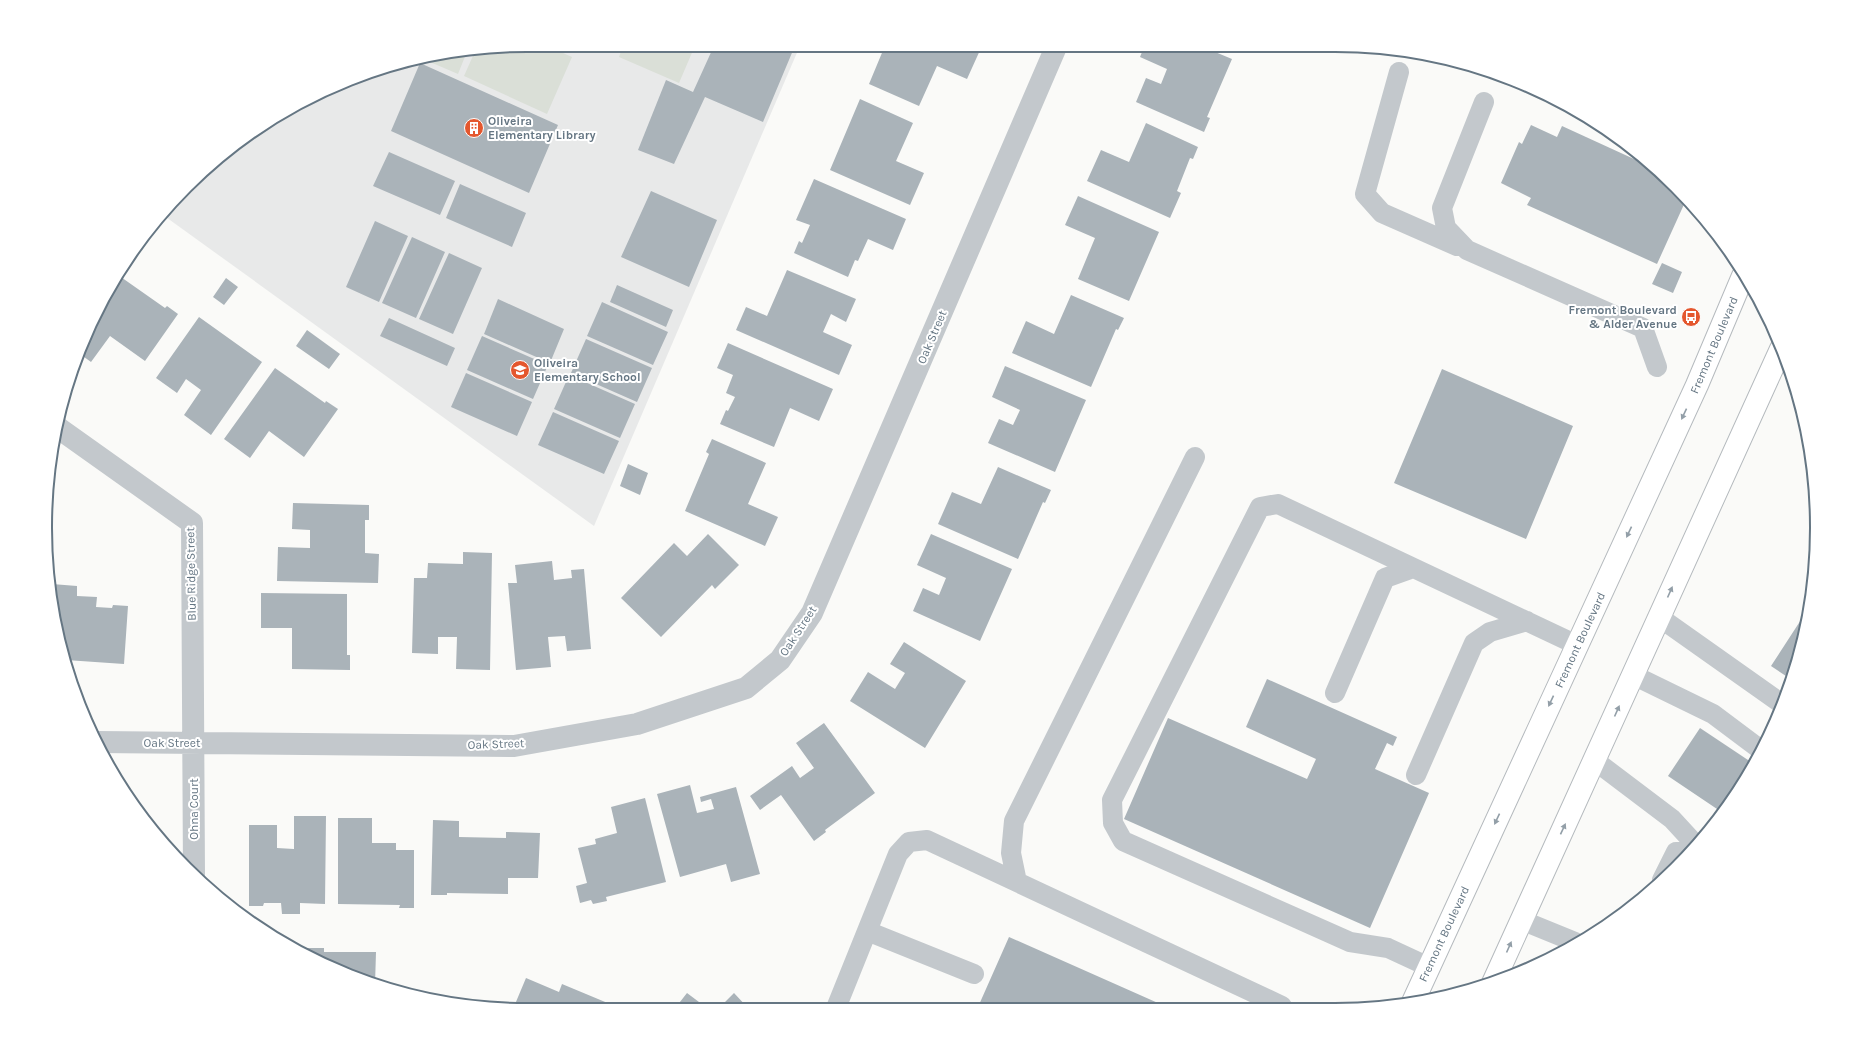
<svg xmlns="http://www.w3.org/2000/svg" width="1862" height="1055" font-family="Karla,sans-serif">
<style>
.built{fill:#e8e9e9}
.green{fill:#dadfd7}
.building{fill:#aab3b9}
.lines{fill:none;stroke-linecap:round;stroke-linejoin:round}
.primary-casing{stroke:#b5babe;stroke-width:24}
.service{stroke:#c3c8cc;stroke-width:20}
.minor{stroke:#c3c8cc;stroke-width:22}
.primary{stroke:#fff;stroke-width:22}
.oneway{fill:#939fa8}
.labels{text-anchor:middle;stroke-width:4;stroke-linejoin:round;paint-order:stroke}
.poi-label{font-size:12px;font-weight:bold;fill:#657683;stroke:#fff;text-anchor:start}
.street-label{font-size:12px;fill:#657683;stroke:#fff}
.rim{fill:none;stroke:#657683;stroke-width:2}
</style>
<rect width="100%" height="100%" fill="#fafaf8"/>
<path class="built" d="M799,48L594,526L163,215L186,186L234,145L314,95L373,71L464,49Z"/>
<path class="green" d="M694,48L679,83L619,57L622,49Z
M464,49H468L458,74L423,59Z
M476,49H554L572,57L547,114L464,76Z"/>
<path class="building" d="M948,47L981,48L967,79L937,66L919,106L869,84L884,48Z
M1144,47H1203L1232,59L1207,117L1210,118L1204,132L1136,102L1146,78L1161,84L1167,69L1140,57Z
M713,48H794L763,122L705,97L674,164L638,150L666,80L693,92Z
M420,63L558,125L529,193L391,131Z
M860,99L913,123L896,161L924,173L910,205L830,170Z
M1572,108L1576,110L1598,127L1569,114Z
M1146,123L1198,147L1193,159L1190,158L1177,191L1181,193L1170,218L1087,181L1101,150L1129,162Z
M1531,125L1557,137L1562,126L1658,170L1686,200L1657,264L1527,205L1531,198L1501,183L1519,142L1522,144Z
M389,152L455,181L440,215L373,186Z
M814,179L906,219L893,250L868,239L858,261L855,260L848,277L794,253L799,241L802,243L810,225L796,220Z
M460,184L526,213L512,247L446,218Z
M651,191L717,220L689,287L621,257Z
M1078,196L1159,232L1129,301L1078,279L1095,238L1065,225Z
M375,221L408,236L379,302L346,287Z
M412,237L445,252L416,318L382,303Z
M449,253L482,268L453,334L419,319Z
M1662,263L1682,272L1673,293L1652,284Z
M787,270L856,299L846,322L831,314L823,332L852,345L839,375L736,330L746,307L767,316Z
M118,275L165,308L167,306L178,314L145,361L110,336L91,362L80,354L95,314Z
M226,278L238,287L224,305L213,297Z
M617,285L673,310L666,327L610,302Z
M1071,295L1124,318L1118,330L1116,329L1091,387L1012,353L1026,321L1054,334Z
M498,299L564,329L550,363L484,334Z
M602,302L668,332L653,365L587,336Z
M199,317L262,362L211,435L184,415L201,390L186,379L177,393L156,378Z
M389,318L455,348L447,366L380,336Z
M307,330L340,354L329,369L296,346Z
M482,336L548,365L533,399L467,370Z
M586,339L652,368L637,402L571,373Z
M728,343L833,389L819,421L790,408L774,447L720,424L726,410L728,411L735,397L726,393L733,375L717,368Z
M1005,366L1086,400L1055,472L988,443L999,419L1013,425L1020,410L992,397Z
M275,368L325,403L326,401L338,409L304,457L269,431L250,458L224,439Z
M1442,369L1573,426L1526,539L1394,483Z
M466,373L532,402L517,436L451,407Z
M569,375L635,404L620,438L554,409Z
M553,412L619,441L604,474L538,445Z
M712,439L766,463L748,504L778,517L765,546L685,511L709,454L706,452Z
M628,464L648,473L640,495L620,486Z
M998,467L1051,490L1045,503L1043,502L1018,559L938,524L952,492L981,504Z
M293,503L369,505V520H365V553L379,554L378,583L277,581L278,547L310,548V530L292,529Z
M708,534L739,565L715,589L712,585L661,637L621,598L674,543L687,556Z
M931,534L1012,569L980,641L913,611L923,588L939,595L946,578L917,565Z
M463,552L492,553L490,670L456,669L457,637H438V654L412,653L414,578H427L428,563L463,564Z
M552,561L554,580L572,578L571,570L584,569L591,649L567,651L565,636L548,637L551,667L516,670L508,583H517L515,565Z
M52,584L77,586V596L97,597L96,607L112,608L113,605L128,606L124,664L66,660L54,622L51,595Z
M261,593L347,594V655H350V670L292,669V628H261Z
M1808,609H1809L1792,680L1771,666Z
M904,642L966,681L925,748L850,701L868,672L895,689L905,673L890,664Z
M1267,679L1397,737L1393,746L1387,743L1375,769L1429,793L1370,928L1124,819L1168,718L1307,779L1316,759L1246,727Z
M824,723L875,793L825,830L826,832L814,841L781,795L760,810L750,796L792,766L800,778L814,768L796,743Z
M1700,728L1754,764L1720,811L1668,776Z
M690,785L697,813L714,809L711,799L701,802L700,797L736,787L760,874L731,882L726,864L680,877L657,794Z
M645,798L666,882L606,897L607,901L593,904L591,900L580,903L576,886L587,883L578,848L596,844L595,839L617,833L611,807Z
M294,816H326L325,904L300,903V914H282L281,903H264L263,906H249V825H277V848L294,849Z
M338,818H372V843H396V850H414V908H399L400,905L338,904Z
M433,820L459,821V837L506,838V832L540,833L538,878H508V894L447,893V895H431Z
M1009,937L1167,1007H978Z
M292,948H324V952H376L375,985Z
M526,978L559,992L562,984L622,1009H513Z
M687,993L703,1005L701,1008H678L676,1007Z
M734,993L748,1008H719Z"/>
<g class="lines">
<g class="primary-casing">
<path id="primary" d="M1493,983L1781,349
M1413,1002L1697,385L1743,276"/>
</g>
<path class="service" d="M1399,72L1365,194L1382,213L1457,246
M1484,102L1442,208L1446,228L1467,250L1643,328L1657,367
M1659,617L1782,704
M1633,675L1713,714L1761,750
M1335,693L1385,578L1413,568
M1594,760L1672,819L1695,844
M1416,775L1474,643L1490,632L1527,621
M1662,880L1676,852H1688
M1017,882L1011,853L1014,821L1195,457
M1521,920L1575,942
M867,931L974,974
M1429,967L1388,948L1350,942L1123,841L1113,823L1112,800L1260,507L1278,504L1577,645
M836,1008L898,854L909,842L927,840L1282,1006"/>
<path class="minor" d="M57,427L192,523L194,875
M97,742L514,746L637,724L746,688L780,660L812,613L1056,47"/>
<use href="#primary" class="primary"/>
</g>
<defs><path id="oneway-solid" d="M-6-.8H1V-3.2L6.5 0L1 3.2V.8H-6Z"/></defs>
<g class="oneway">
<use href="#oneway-solid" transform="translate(1684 414) rotate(115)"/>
<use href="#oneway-solid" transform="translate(1629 532) rotate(115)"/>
<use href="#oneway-solid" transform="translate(1670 592) rotate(-66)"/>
<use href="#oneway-solid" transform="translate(1551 701) rotate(115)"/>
<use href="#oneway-solid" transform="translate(1617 711) rotate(-66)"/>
<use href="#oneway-solid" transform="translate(1497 819) rotate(115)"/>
<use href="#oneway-solid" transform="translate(1563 829) rotate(-65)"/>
<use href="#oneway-solid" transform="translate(1509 947) rotate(-66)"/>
</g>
<defs>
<g id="building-disc" transform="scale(1)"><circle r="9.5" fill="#e4572e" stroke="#fff"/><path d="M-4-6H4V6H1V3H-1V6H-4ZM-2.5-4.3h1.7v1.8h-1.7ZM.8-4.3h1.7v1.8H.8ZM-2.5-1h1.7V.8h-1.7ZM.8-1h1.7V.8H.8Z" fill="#fff"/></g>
<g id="bus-disc" transform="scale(1)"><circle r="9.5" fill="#e4572e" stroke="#fff"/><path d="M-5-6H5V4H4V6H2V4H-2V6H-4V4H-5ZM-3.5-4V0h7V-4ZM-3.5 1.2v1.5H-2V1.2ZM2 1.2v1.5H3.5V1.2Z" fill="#fff"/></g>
<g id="school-disc" transform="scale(1)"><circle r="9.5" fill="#e4572e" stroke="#fff"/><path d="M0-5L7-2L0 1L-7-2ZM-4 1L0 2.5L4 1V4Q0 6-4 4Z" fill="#fff"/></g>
</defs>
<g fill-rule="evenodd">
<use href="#building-disc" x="474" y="128"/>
<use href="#bus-disc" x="1691" y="317"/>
<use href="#school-disc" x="520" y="370"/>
</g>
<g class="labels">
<g class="poi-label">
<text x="488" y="125">Oliveira<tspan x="488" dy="14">Elementary Library</tspan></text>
<text x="1677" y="314" text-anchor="end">Fremont Boulevard<tspan x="1677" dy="14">&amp; Alder Avenue</tspan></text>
<text x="534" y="367">Oliveira<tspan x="534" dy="14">Elementary School</tspan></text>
</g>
<g class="street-label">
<text transform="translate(932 337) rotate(-67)" y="4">Oak Street</text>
<text transform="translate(1714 345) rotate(-67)" y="4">Fremont Boulevard</text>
<text transform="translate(191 574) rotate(-91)" y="4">Blue Ridge Street</text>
<text transform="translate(798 631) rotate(-57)" y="4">Oak Street</text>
<text transform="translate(1580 640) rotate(-65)" y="4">Fremont Boulevard</text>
<text x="172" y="747">Oak Street</text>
<text transform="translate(496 744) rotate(-2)" y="4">Oak Street</text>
<text transform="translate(194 809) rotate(-90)" y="4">Ohna Court</text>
<text transform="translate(1444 934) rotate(-65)" y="4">Fremont Boulevard</text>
</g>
</g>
<path d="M0 0H1862V1055H0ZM527 52H1335A475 475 0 0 1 1810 527V528A475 475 0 0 1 1335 1003H527A475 475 0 0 1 52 528V527A475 475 0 0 1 527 52Z" fill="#fff" fill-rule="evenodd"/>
<path class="rim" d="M527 52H1335A475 475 0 0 1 1810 527V528A475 475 0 0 1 1335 1003H527A475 475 0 0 1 52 528V527A475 475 0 0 1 527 52Z"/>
</svg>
